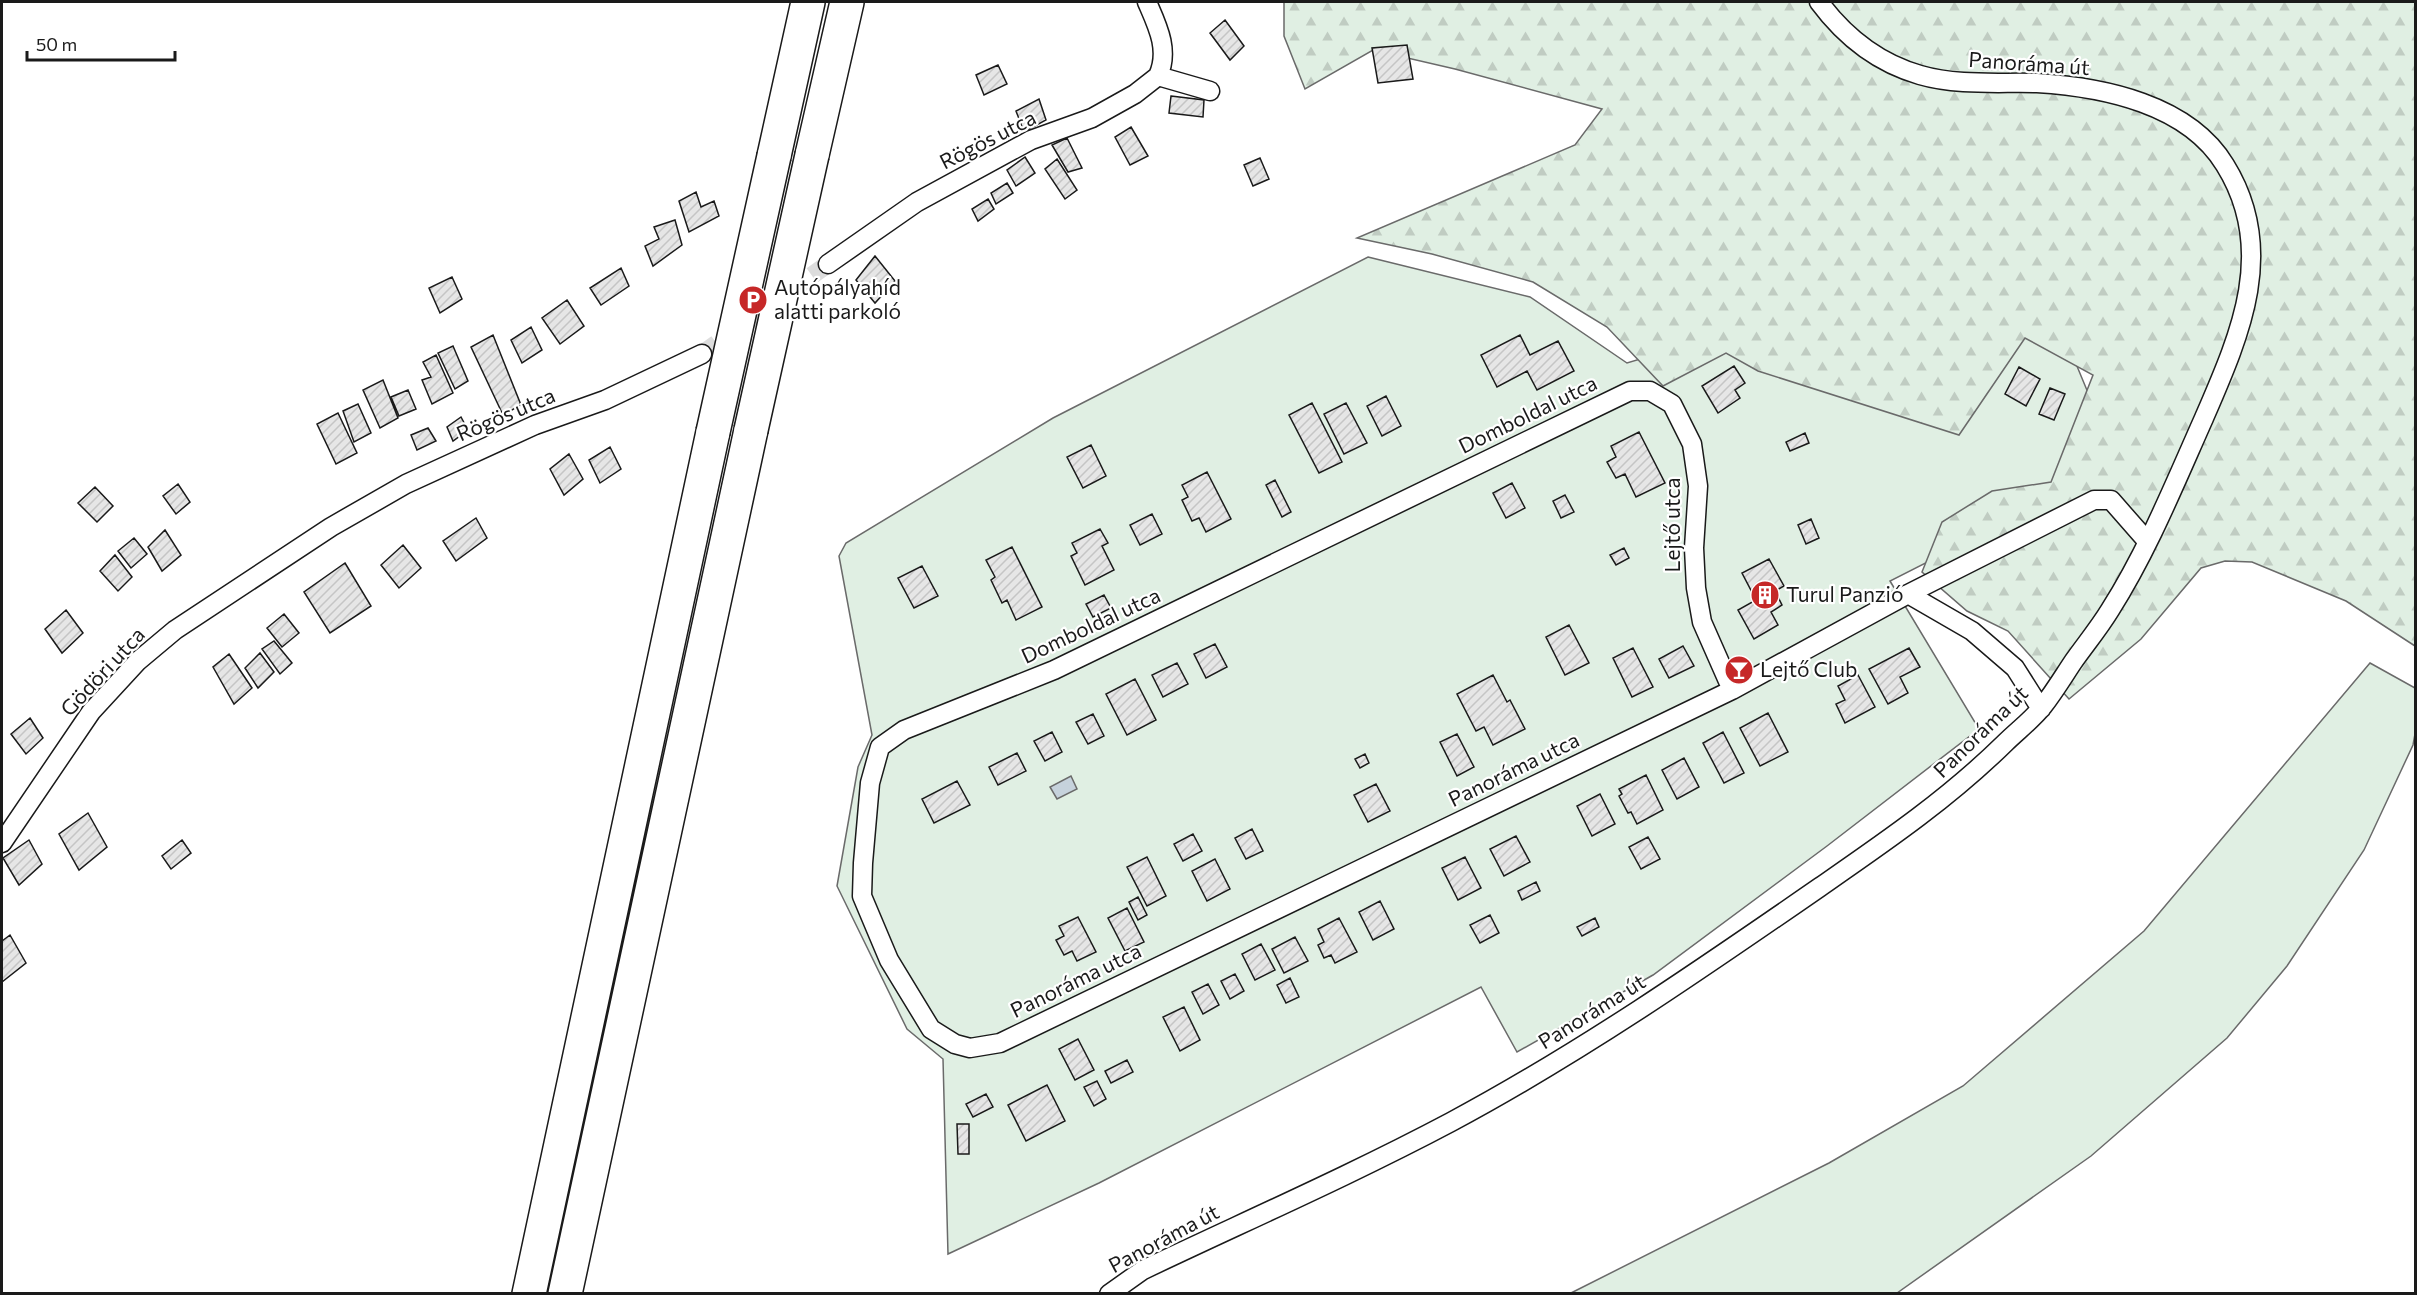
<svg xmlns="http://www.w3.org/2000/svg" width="2417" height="1295" font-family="Commissioner,sans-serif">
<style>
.green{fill:#e0efe3;stroke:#6a6a6a;stroke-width:1.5}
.forest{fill:url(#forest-firs);stroke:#6a6a6a;stroke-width:1.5}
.water{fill:#c6d2dc;stroke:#6a6a6a;stroke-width:1.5}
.building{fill:url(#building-hatch);stroke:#1a1a1a;stroke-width:1.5}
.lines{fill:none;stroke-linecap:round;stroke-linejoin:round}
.minor-tunnel{stroke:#ddd;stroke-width:18;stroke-dasharray:18 9;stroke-linecap:butt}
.minor-casing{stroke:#1a1a1a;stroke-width:21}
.motorway-casing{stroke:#1a1a1a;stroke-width:36}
.minor{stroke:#fff;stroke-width:18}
.motorway{stroke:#fff;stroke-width:33}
.motorway-bridge-casing{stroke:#1a1a1a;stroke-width:36;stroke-linecap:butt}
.motorway-bridge{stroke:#fff;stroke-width:33}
.labels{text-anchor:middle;stroke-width:4.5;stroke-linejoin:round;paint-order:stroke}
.street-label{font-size:21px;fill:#1a1a1a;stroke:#fff}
.poi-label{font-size:21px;fill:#1a1a1a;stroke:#fff;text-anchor:start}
</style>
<defs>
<pattern id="forest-firs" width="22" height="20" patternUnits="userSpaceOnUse" patternTransform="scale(1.5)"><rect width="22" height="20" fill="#e0efe3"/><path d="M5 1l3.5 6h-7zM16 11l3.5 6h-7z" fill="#c0ccc2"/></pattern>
<pattern id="building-hatch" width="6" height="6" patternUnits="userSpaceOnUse" patternTransform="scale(1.5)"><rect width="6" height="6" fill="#e6e6e6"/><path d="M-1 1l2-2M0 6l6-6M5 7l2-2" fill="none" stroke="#c5c5c5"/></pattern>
</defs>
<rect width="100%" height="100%" fill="#fff"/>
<path class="green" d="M1368,257L1530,297L1627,363L1758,324L2050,301L2108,441L2099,475L1890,581L1979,729L1827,846L1653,975L1517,1052L1481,987L1099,1183L948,1254L943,1059L907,1029L837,886L858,767L872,735L839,556L846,543L1053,418Z
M2370,663L2415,688V734L2413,745L2364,850L2287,966L2227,1038L2091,1156L1897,1293H1571L1829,1163L1963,1086L2144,931Z"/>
<path class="forest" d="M1284,2H2415V646L2346,601L2252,562L2225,561L2201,568L2141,639L2069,699L2008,631L1967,611L1922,572L1942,522L1992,491L2051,482L2093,375L2025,338L1959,435L1758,371L1726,353L1663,386L1607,327L1533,282L1432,254L1357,238L1575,145L1602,109L1455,69L1373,50L1305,89L1284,36Z"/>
<path class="water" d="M1071,776L1077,789L1057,799L1050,787Z"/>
<path class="building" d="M1225,20L1244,46L1230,60L1210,33Z
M1407,45L1413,79L1378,83L1372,48Z
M998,65L1007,84L984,95L976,75Z
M1171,96L1204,100L1203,117L1169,113Z
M1039,99L1046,120L1024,132L1016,111Z
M1131,127L1148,156L1130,165L1115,137Z
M1067,138L1082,168L1068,172L1052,145Z
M1025,157L1035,173L1016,186L1007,170Z
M1260,158L1269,179L1253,186L1244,165Z
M1057,159L1077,190L1065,199L1045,169Z
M1007,183L1013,193L996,204L991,193Z
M696,192L701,207L714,201L719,216L689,232L679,201Z
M988,199L994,209L978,221L972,209Z
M675,220L682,245L653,266L645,246L659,239L654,227Z
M875,256L895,281L875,303L856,280Z
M621,268L629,286L601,305L590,288Z
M452,277L462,299L440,313L429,288Z
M567,300L584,326L560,344L542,318Z
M531,327L542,350L522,363L511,340Z
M493,335L521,405L503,415L471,347Z
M1520,335L1530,355L1558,341L1574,371L1537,390L1527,371L1497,387L1481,355Z
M453,346L468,381L455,389L438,353Z
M436,355L453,393L432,404L422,380L431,377L423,362Z
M1734,366L1745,383L1735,390L1740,398L1718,413L1702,386Z
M2019,367L2040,379L2026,406L2005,394Z
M383,380L398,418L380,428L363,390Z
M2050,388L2065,394L2054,420L2039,414Z
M408,390L416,409L399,416L391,397Z
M1386,396L1401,426L1382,436L1367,406Z
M1312,403L1342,462L1319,473L1289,415Z
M1346,403L1367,443L1344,454L1324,414Z
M358,404L371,433L354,442L343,411Z
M338,413L357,453L336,464L317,424Z
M461,417L468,430L453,441L447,427Z
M428,428L436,441L417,450L411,435Z
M1639,432L1665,483L1636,497L1625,474L1616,478L1607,462L1616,457L1611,446Z
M1805,433L1809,443L1790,451L1786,442Z
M1091,445L1106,476L1083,488L1067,457Z
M610,447L621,469L600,483L589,460Z
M569,454L583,479L564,495L550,469Z
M1207,472L1231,519L1206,532L1199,518L1192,521L1182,500L1188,497L1182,485Z
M1275,480L1291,512L1282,517L1266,485Z
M1512,483L1525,508L1506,518L1493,493Z
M178,484L190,502L176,514L163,496Z
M95,487L113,506L97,522L78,503Z
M1565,495L1574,512L1561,518L1553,501Z
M1152,514L1162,534L1140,545L1130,525Z
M476,518L487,538L456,561L443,541Z
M1811,519L1819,538L1806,544L1798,525Z
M1100,529L1108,543L1102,546L1114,570L1085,585L1071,556L1077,553L1072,543Z
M165,530L181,555L162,571L148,547Z
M134,538L147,554L131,568L118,551Z
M403,545L421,568L399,588L381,565Z
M1012,547L1042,607L1016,620L1007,600L1002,603L991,580L995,577L986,560Z
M1624,548L1629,558L1616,565L1610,555Z
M115,555L132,577L118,591L100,571Z
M1769,559L1784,586L1775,591L1782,605L1771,612L1778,625L1754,639L1738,610L1756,600L1742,573Z
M345,563L371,606L330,633L304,592Z
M922,566L938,596L914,608L898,578Z
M1104,595L1111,608L1093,617L1086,604Z
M66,610L83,633L62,653L45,629Z
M284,614L299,633L282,647L267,628Z
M1569,625L1589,663L1565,675L1546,637Z
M274,641L292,663L280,674L262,649Z
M1215,644L1227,667L1206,678L1194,654Z
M1683,646L1694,666L1669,678L1659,659Z
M1633,648L1653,687L1632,697L1613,658Z
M1909,648L1920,667L1900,677L1908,693L1888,704L1869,669Z
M260,653L274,672L258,688L245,668Z
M229,654L252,688L234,704L213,667Z
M1177,663L1188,684L1163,697L1152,675Z
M1493,675L1507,702L1510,700L1525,729L1493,745L1484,727L1476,731L1457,694Z
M1858,675L1875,707L1845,723L1836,704L1845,700L1838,686Z
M1135,679L1156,720L1127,735L1106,694Z
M1768,713L1788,752L1760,766L1740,728Z
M1093,714L1104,736L1088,744L1076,722Z
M30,718L43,738L26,754L11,734Z
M1052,732L1062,752L1045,761L1034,741Z
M1723,732L1744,773L1724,783L1703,743Z
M1457,734L1474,767L1457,776L1440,742Z
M1017,753L1026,771L998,785L989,767Z
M1365,754L1369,763L1360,768L1355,759Z
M1684,758L1699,787L1677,799L1662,770Z
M1646,775L1663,810L1637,824L1631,812L1628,813L1619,796L1622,794L1619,789Z
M957,781L970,805L934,823L922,799Z
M1376,784L1390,811L1368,822L1354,795Z
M1600,794L1615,824L1592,836L1577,806Z
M88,813L107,847L79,870L59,834Z
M1252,829L1263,851L1246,859L1235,838Z
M1193,834L1202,851L1183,861L1174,844Z
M1516,836L1530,862L1504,876L1490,849Z
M1648,837L1660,859L1641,869L1629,847Z
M29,840L42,864L19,885L3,858Z
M182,840L191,853L171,869L162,856Z
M1147,857L1166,896L1147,906L1127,867Z
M1465,857L1481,888L1458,900L1442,868Z
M1215,859L1230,889L1207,901L1192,871Z
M1536,882L1540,891L1522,900L1518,891Z
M1138,897L1147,915L1138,920L1129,902Z
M1380,901L1394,929L1373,940L1359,912Z
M1127,908L1144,942L1125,951L1108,918Z
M1490,915L1499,933L1480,943L1470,925Z
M1078,917L1096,952L1077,961L1072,951L1064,955L1056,940L1064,936L1059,926Z
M1339,918L1357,952L1335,963L1331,955L1324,958L1318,945L1324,942L1318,929Z
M1595,918L1599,927L1582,936L1577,927Z
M10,935L26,963L2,982V941Z
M1295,937L1308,961L1284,973L1272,949Z
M1261,944L1275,970L1255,980L1242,954Z
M1235,974L1244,991L1230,999L1221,981Z
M1290,978L1299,997L1286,1003L1277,985Z
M1208,984L1219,1005L1203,1014L1192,992Z
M1184,1007L1200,1040L1180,1051L1163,1017Z
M1078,1039L1094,1070L1075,1080L1059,1049Z
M1127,1060L1133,1072L1111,1083L1105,1071Z
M1097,1081L1106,1099L1094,1106L1084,1087Z
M1047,1085L1065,1121L1026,1141L1008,1105Z
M986,1094L993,1107L973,1117L966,1104Z
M957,1124H969V1154H958Z"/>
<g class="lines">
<path class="minor-tunnel" d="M702,354L828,264"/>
<g class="minor-casing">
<path id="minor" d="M1147,2C1157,25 1170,50 1158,76
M828,264L917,202L1031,140L1092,118L1135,94L1158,76L1210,91
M1908,594L1972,631L2015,668L2041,709
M1732,690L1702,622L1696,588L1694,548L1698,486L1692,444L1672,404L1650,391H1630L1054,670L904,730L880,747L870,783L863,863L862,896L889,960L931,1029L955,1044L970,1048L1000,1043L1732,690L1908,594L2094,500H2111L2147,541
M2,843L91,712L138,661L175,630L331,527L406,484L535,425L605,400L702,354
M1109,1294L1143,1270C1246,1221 1351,1175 1451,1122C1580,1053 1700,970 1820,887C1885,842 1948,799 2005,743C2017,731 2032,720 2043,706C2054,692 2063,677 2073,662C2085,645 2099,628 2110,610C2148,550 2175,483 2204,418C2240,335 2278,250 2225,165C2188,104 2103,87 2037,83C1998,82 1958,86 1920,75C1878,63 1845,37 1819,2"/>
</g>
<g class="motorway-casing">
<path id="motorway" d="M812,155L847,2
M774,156L808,2
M529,1294L713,432
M565,1294L751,430"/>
</g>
<use href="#minor" class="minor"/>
<use href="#motorway" class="motorway"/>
<g class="motorway-bridge-casing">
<path id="motorway-bridge" d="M751,430L812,155
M713,432L774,156"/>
</g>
<use href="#motorway-bridge" class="motorway-bridge"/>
</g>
<defs>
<g id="parking-disc" transform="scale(1.5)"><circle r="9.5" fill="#c62828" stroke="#fff"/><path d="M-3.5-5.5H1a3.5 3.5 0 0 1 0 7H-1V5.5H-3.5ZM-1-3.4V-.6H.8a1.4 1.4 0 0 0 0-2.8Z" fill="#fff"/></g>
<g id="building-disc" transform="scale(1.5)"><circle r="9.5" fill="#c62828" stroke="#fff"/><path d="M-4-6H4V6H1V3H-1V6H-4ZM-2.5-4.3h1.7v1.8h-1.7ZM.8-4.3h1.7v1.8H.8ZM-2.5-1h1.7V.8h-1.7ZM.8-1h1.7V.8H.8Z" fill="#fff"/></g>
<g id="bar-disc" transform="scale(1.5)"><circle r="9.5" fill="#c62828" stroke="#fff"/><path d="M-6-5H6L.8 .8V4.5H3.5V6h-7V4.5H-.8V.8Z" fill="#fff"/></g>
</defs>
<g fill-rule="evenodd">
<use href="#parking-disc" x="753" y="300"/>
<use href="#building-disc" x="1765" y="595"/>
<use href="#bar-disc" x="1739" y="670"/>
</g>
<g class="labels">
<g class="street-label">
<text transform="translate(2029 64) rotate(4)" y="7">Panoráma út</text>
<text transform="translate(988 140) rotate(-27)" y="7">Rögös utca</text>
<text transform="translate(506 415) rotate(-23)" y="7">Rögös utca</text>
<text transform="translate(1528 415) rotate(-26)" y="7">Domboldal utca</text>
<text transform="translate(1673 525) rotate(-90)" y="7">Lejtő utca</text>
<text transform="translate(1091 626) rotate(-25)" y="7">Domboldal utca</text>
<text transform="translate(103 672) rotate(-47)" y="7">Gödöri utca</text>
<text transform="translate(1981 732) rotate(-44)" y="7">Panoráma út</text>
<text transform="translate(1514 770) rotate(-26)" y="7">Panoráma utca</text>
<text transform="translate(1076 981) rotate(-26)" y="7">Panoráma utca</text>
<text transform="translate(1592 1012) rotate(-32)" y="7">Panoráma út</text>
<text transform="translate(1164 1239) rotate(-28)" y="7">Panoráma út</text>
</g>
<g class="poi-label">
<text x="774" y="295">Autópályahíd<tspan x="774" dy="24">alatti parkoló</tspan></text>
<text x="1786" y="602">Turul Panzió</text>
<text x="1760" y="677">Lejtő Club</text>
</g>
</g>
<rect width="2417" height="1295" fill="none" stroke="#1a1a1a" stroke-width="6"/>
<path d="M27 51v9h148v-9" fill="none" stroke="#1a1a1a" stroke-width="3"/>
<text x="36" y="51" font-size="18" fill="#1a1a1a" stroke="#ffffff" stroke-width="4.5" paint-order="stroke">50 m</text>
</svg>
